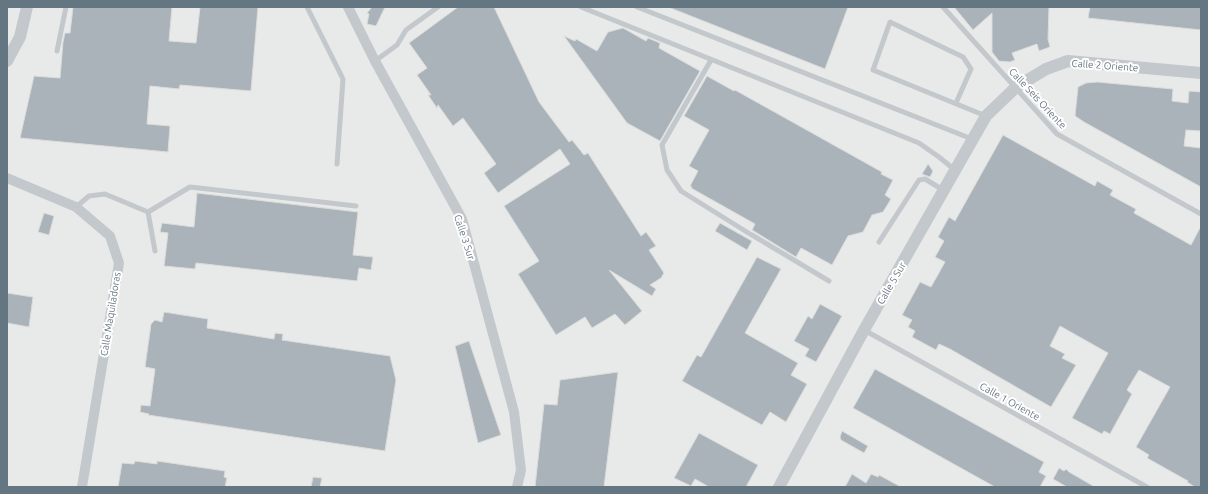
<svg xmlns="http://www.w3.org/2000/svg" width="1208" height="494" font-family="Ubuntu,sans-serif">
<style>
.built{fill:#e8e9e9}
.building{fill:#aab3b9;stroke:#dcdcda}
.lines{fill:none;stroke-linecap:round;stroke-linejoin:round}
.service{stroke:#c3c8cc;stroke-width:5}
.minor{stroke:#c3c8cc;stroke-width:10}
.tertiary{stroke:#c3c8cc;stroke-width:12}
.labels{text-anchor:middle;stroke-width:4;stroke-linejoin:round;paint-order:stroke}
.street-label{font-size:10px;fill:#657683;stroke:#fff}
</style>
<rect width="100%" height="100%" fill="#fafaf8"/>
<path class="built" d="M7,7H1201V487H7Z"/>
<path class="building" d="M73,7H172L169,41L196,43L200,7H258L251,91L180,85L179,89L150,86L147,124L170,126L168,152L20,138L34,76L60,78L63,42L65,33H70Z
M372,7H385L376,26L367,24L369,14L367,13Z
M458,7H494L539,102L569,142L572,140L584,155L588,153L641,236L646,232L656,246L649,250L664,273L661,278L650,285L656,289L652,296L609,270L642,311L625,325L615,314L592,328L585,317L556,335L518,274L539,261L504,206L570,164L560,149L498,193L484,173L496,164L463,118L453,126L438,105L437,108L428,95H431L417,75L427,68L409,43Z
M668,7H848L825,69Z
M954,7H1049L1048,39L1050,47L1039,51L1037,44L1012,53L1015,60L1010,62L999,61L992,52V13L973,30Z
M1090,7H1201V30L1088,18Z
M623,28L646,41L648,38L660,43L659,48L700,71L660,141L627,123L564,36L575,41L576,39L597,51L608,32Z
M707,76L734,91L735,90L882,172L881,174L893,180L885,195L891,199L883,212L872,215L863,232L848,236L832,265L801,248L796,257L752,230L755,224L691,188L692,187L690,186L698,171L689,166L709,130L684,116Z
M1097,82L1173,89L1172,101L1188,103L1189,91L1201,92V131L1186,130L1184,146L1201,148V187L1084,122L1075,116L1078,87L1086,83Z
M1003,135L1095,186L1097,181L1113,190L1110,195L1136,209L1134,213L1191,245L1201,226V487H1195L1187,482L1188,481L1147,458L1149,455L1136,447L1170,387L1139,370L1127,390L1132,394L1110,434L1104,431L1102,434L1072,418L1108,353L1060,326L1050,346L1065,354L1062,358L1076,365L1051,407L950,349L939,344L936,350L912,337L915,331L908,327L912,320L902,315L920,282L931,287L945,262L935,257L944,241L938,237L949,217L955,221Z
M928,164L933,171L930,177L922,174Z
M197,193L358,212L353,255L373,257L371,270L359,268L357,281L196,263L195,269L164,266L168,233L160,232L162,223L194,227Z
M44,213L54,216L49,235L38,232Z
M720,223L752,241L747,250L715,231Z
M757,257L781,269L745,333L798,363L791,375L807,384L786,422L770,412L762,425L682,381L697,355L701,357Z
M7,293L33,297L29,327L7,323Z
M820,304L842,316L816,362L805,356L809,349L794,341L808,316L812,319Z
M164,312L208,319L207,328L274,339L275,333L283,334L282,340L390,356L396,380L385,451L148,415L149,414L140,412L141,405L150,406L155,369L145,367L151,324L155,320L162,322Z
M469,341L501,435L478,443L455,346Z
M875,369L1044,462L1039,472L1046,476L1040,487H995L853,408Z
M618,372L604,487H535L544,404L557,405L560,380Z
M842,431L868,446L864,453L841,440L840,437Z
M699,433L758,465L746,487H709L695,479L691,486L674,478Z
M135,461L157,464V461L225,471L224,477L227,478L225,487H118L122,463L134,464Z
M1059,468L1064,471L1066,469L1069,472L1095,487H1067L1053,479Z
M852,474L866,483L871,474L878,477L879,475L901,487H845Z
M313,477L322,478L320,487H311Z"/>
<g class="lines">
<path class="service" d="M307,7L343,79L337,164
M581,7L919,143L939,157L955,170
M637,7L972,139
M943,7L1057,134L1201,214
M57,51L66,7
M711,60L662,145L667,170L681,191L750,234
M375,61L397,45L406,30L438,7
M956,103L971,69L963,57L890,22L873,70L986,116
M76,207L89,196L105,194L148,212L155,251
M148,212L190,187L356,206
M752,235L829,281
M879,242L919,180L925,179L943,190
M864,330L1147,487"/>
<path class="minor" d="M348,7L375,61L462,219L514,412L521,470L517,487
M7,178L76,207L110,236L119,263L82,487"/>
<path class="tertiary" d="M7,61L20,37L27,7
M779,487L864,330L986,116L1016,87L1046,69L1068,61L1201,73"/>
</g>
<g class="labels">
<g class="street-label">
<text transform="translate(1105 65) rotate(4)" y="4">Calle 2 Oriente</text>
<text transform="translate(1038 98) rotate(47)" y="4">Calle Seis Oriente</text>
<text transform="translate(465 237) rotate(72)" y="4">Calle 3 Sur</text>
<text transform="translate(891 283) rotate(-60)" y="4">Calle 5 Sur</text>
<text transform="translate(110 314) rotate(-81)" y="4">Calle Maquiladoras</text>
<text transform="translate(1010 401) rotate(29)" y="4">Calle 1 Oriente</text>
</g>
</g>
<rect width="1208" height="494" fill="none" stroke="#657683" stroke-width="16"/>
</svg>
